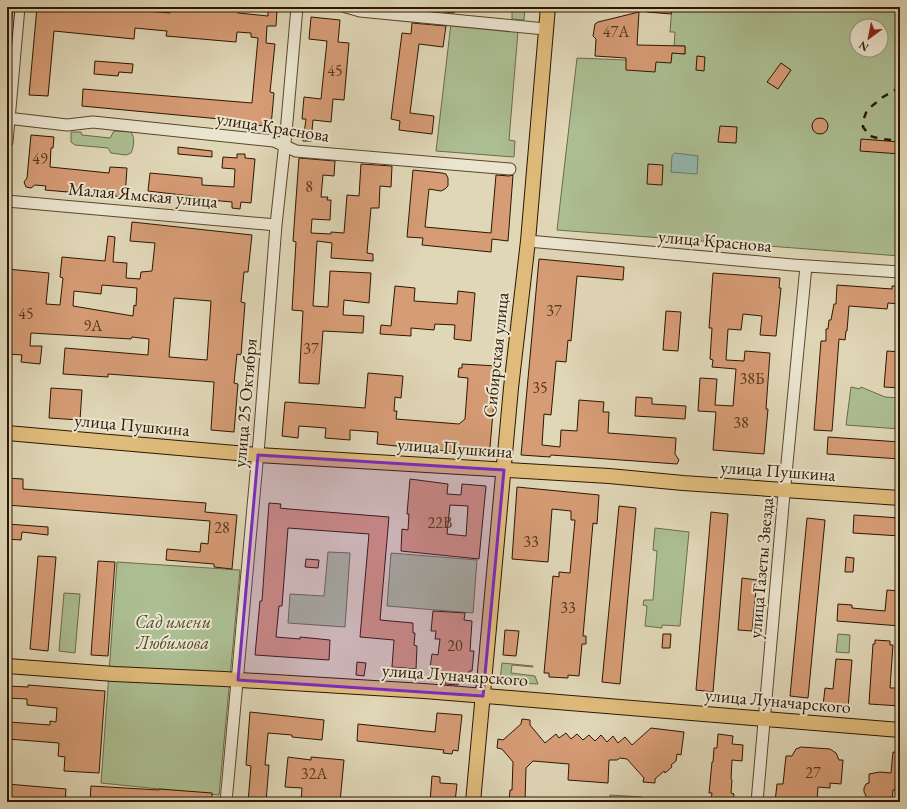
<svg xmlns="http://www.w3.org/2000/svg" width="907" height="809" font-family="'EB Garamond',serif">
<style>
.green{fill:#acbf93;stroke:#6c6a4a;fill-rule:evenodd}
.water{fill:#94b9b0;stroke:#6b786a}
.building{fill:#d69c76;stroke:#2d1600;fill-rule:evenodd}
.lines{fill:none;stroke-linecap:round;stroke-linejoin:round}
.minor-casing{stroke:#5a462e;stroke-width:13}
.major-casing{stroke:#2d1600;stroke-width:16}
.minor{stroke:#ebe5d0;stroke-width:11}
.major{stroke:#e0bc7c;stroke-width:14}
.tram{stroke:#2d1600;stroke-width:1}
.rail{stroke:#2d1600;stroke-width:2.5;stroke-dasharray:7 7;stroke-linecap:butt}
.marked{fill:#7b2cbf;fill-opacity:0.2;stroke:#7b2cbf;stroke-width:3;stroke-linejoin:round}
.labels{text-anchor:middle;stroke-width:4;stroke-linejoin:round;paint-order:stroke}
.number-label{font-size:16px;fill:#57381e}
.street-label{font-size:18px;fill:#2d1600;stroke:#ebe5d0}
.park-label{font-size:18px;font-style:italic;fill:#53492c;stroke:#ebe5d0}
</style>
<rect width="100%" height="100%" fill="#e0d7b7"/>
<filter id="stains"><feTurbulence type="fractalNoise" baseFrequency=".005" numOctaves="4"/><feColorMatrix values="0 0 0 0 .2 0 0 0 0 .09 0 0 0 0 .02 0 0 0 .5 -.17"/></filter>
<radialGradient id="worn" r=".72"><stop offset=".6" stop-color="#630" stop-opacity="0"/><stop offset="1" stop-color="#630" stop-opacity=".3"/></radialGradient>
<path class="green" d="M512,7H525L524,20L512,19Z
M672,7H900V256L557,230L577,58L626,60L672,53L685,54V46H674L675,32H670ZM857,26H881V50H857Z
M451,23L518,31L509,140L515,141L514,157L436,151Z
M114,131L131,132C135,137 134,147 131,153L126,155L111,153L108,148L75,145L71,142V132H81L82,135L110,138Z
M851,387L860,389L861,387L885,397L900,398V429L846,425Z
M655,528L689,532L680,626L662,625V628L645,626L647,606L643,605L644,600H653L657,551L653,550Z
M328,552L350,553L345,627L288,623L290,594L324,596Z
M391,553L477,560L473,613L387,606Z
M117,562L240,570L219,795L101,783Z
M64,593L80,594L75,653L59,651Z
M838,634L850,635L849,653L836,652Z
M502,663L533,666V667L512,665L511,673L535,676L538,684L501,682L500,680Z
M610,795L642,797V802H609Z"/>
<path class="water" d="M675,153L698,156L697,174L671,172L672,156Z"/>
<path class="building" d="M37,7L69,9V7H137V10L170,13L171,7H188L238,11V13L268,16V10L277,11L276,26H267L266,43L275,44L270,92L274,93L271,126L252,125V122L82,106L83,89L252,103L258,38L251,37V33L237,32L236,42L166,36L167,31L135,28L134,39L54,31L48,96L29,95Z
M401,7H455L454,13Z
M647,7H672L671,14L647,12Z
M639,12L637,45L685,46V54L672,53L671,63L656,62L655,72L626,70V58L595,56L596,39L593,36L595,24L598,22Z
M311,17L340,20L338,42L349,43L344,100L333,99L331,122L313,120L311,141H303L306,119H302L304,97L321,99L327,41L309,39Z
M412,23L446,26L443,47L419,44L410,113L434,116L432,134L399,130L400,121L391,119L402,33L411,34Z
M697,56L705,57L704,71L696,70Z
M95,61L133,64L132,73L119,72L118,76L94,74Z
M781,63L791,70L778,89L767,82Z
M812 126a8 8 0 1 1 16 0a8 8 0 1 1-16 0Z
M720,126L737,127L736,143L718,142Z
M31,135L54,137L53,148H51L50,167L109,173L110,167L127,168L125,197L45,190L46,186L35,185L31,188L26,187L24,182L27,178Z
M861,139L900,142V154L860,151Z
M178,147L212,151V157L178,154Z
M237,154H245V158L255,159L251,203L241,202L240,209L232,208V202L199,199V197L148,191L150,173L202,178V185L234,187L235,169L222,168L223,157L237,158Z
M299,158L335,161L334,176L323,175L321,197H328L327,200H331L330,220L312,219L311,233L331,234V232L344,233L347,195L359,196L361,164L392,166L391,187L380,186L379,208H371L367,253L373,254V261L331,258L332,243L317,241L313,306L328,307L330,271L371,273L369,303L344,300L343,315L364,316L363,333L323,331L319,384L299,383L303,311L292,310L296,242L293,241Z
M648,164L663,165L662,185L647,184Z
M413,170L442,173L446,174L448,178V186L445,189L441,191L429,189L425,227L491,233L496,175L509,176L513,175L508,241L492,239L491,252L422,245L423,238L407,237Z
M132,222L252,235L248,272H244L241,302L245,303L241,355L237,354L234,383L238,384L234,432L211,430L214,382L108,374V377L63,374L65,348L148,355L149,339L132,337L131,339L31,333L30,346H42L40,364L21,362L22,355L7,354V269L49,273L46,304L60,305L63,278L60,277L62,257L105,261L108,236L115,237L113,262L127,263L126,278L140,279L141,272L152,271L155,243L130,241ZM102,285L137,288L136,306L134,305L133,316L73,306L74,291L101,294ZM174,298L211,301L207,360L169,357Z
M539,259L624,267L623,280L577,276L571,341L568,340L566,362L556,361L551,415L544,414L542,445L560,447L561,430L577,431L579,400L604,402L603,412H609L608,433L676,438L675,454L679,460L677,464L551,455L550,457L521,455Z
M713,273L780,278L779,288H781L776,336L760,335L762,316L743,314L741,330L728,329L726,360L744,361L745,351L770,353L766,409H768L764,454L713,450L716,412L698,411L700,378L717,379L715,405L733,406L736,369L712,367L713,360L710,359L712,328H709Z
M837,285L892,289V286H900V304L888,303L887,309L849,306L847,331H846L845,340L839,339L832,431L814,430L821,341H826V329H828L829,320H831L834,304H836Z
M395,286L415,288L414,301L457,304L458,291L475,293L471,341L454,339L455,325L435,324L434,330L411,328V336L380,334L381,325L391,326Z
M666,311L681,312L678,351L663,350Z
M887,351L900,352V388L884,387Z
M462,364L497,366L490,447L486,452L483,453L456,451L455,452L377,444L378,432L350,430V440L325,438L326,428L299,426L298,438L282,436L285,402L365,408L368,373L403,376L401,398L395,397L394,411H397L396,419L459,424L465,419L468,378L458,377L459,368H462Z
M51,388L82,390L80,420L49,418Z
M636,397L652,398V404L686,406L685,419L635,416Z
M828,437L900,442V459L827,454Z
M7,478L23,479V489L206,503L205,512L237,515L232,569L214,567V564L166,560L167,549L200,552L201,543L208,544L210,521L7,505Z
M410,479L448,484L447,494L461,495L462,484L486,486L479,559L401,551L402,529L408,530L409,514H407ZM450,505L468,506L466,536L447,534Z
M517,487L599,495L597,524L593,523L583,636H586V644H582L579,676L568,675V678L549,677V673H544L553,576L559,577V572L570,573L575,520H571V511L552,509L548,562L512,559Z
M269,503L281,504L280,508L289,509L389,517L380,620L413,623V633H415L414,645L417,646L416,669L392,667L394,640L360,637L369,534L288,528L282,606H279L276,637L300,639V637L330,640L329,660L255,655L260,601H262Z
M619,506L636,508L620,684L602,682Z
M711,512L728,514L713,692L696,690Z
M854,515L900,518V536L853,533Z
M807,518L825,520L808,698L790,696Z
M7,524L48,527V535L22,532L21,540L7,539Z
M38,556L56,557L48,651L30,649Z
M846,557L854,558L853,572H845Z
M306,559L319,560L318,568L305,567Z
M98,561L115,562L108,656L91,655Z
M742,578L757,580L752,631L738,630Z
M887,590L900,591V626L837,621L838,604L852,605V608L885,611Z
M433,611L465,613L464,620L472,621L470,651H474L472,671H469L468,682L459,681L458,685L445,684V680L436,679L437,669L430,668L432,654L438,655L440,639H435L436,631H431Z
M505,630L519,631L516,656L503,655Z
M663,634H671L670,648H662Z
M875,640L890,641V645H893L890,688H900V706L869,704L873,644H875Z
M836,659L852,660L848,708L823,706L825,688L833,689Z
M357,662L366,663L364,676L356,675Z
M28,685L105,691L99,773L64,771L65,757L58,756L59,743L8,739L9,722L50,725V721L56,722L57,708L27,705V699L7,698V686L28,687Z
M250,712L324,720L322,740L292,737V735L268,733L265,765H269L266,802H248L251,766L246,765Z
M437,713L462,715L458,751L453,750L452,754L443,753L444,750L357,741L358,724L435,732Z
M522,719L530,720V725L545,743L556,734L559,738L566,733L571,739L577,734L583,740L589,735L595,741L601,735L607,742L613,736L618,743L625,737L632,745L651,728L684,732L681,755L677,754L676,761L671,765L672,767L665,773L664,771L655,779V783L643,782L644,778L627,759L620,758L617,760H609L608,783L568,780L569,764L533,761L526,768L525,802H509L510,790H512L513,762L502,749L497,748L498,739L503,740L521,724Z
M718,734L733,736L732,744L743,745L742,761L732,760L731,779L732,780L731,793L734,794L733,802H711L712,793H709L712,762H713L714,748H717Z
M801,747L830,749L836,753L839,760H843L841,784L830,783V788L818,787L817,800L809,799L808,802H775L777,784H783L786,756H792L796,749Z
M893,752L900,753V790H893L892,802H869L864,792V788L866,784L869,783V774L880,772L891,773Z
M288,757L311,760V757L344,760L340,802H301L302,788L285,787Z
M432,776L440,777V783L457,784L455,802H430Z
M7,784L66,789L65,802H7Z
M91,786L159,790V789L212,793V802H90Z"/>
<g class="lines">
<g class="minor-casing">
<path id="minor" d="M346,7L360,11L545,29
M7,118L67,125L93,122L274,141L296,151L510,169
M7,142L19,7
M7,201L276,225
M528,241L793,265L900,272
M226,802L259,441L276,225L286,133L297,7
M757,802L783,505L806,266"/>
</g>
<g class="major-casing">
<path id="major" d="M7,433L258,455L609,476L683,483L900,498
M7,666L114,674L224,679L424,691L900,730
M473,802L511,388L528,241L548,7"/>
</g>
<use href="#minor" class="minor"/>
<use href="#major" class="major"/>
<path class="tram" d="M7,97L15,7"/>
<path class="rail" d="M900,87L883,97L867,110L863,121V127L870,136L881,139L900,141"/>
</g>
<path class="marked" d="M258,455L504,470L483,696L238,680Z"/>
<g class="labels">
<g class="number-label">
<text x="616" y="37">47А</text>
<text x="335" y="76">45</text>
<text x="40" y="164">49</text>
<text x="309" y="192">8</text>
<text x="554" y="316">37</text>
<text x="26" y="319">45</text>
<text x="93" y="331">9А</text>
<text x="311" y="354">37</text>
<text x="752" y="384">38Б</text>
<text x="540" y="393">35</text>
<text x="741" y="428">38</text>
<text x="440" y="528">22В</text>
<text x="222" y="533">28</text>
<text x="531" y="547">33</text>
<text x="568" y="613">33</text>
<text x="455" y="651">20</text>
<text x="813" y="778">27</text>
<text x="314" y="779">32А</text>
</g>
<g class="street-label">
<text transform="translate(273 127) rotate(9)" y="6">улица Краснова</text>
<text transform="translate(143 195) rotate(5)" y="6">Малая Ямская улица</text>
<text transform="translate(715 241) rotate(5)" y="6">улица Краснова</text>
<text transform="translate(496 355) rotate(-84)" y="6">Сибирская улица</text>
<text transform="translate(245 403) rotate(-85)" y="6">улица 25 Октября</text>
<text transform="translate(132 425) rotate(5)" y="6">улица Пушкина</text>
<text transform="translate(455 448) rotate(4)" y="6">улица Пушкина</text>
<text transform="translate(778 471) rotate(4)" y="6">улица Пушкина</text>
<text transform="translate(761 568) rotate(-85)" y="6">улица Газеты Звезда</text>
<text transform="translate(455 675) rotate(4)" y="6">улица Луначарского</text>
<text transform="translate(778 701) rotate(5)" y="6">улица Луначарского</text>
</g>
<g class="park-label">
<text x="173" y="628">Сад имени<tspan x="173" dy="21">Любимова</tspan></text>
</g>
</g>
<rect width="907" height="809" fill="none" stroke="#e0d7b7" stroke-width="24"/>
<rect x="8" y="8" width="891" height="793" fill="none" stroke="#2d1600" stroke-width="2"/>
<rect x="12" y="12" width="883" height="785" fill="none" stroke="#2d1600"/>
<g transform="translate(869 38) rotate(212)"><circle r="19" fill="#ebe5d0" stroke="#9f927d"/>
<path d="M0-3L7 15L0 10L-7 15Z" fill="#8f2418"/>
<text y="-6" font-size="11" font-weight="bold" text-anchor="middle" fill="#2d1600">N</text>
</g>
<rect width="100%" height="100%" filter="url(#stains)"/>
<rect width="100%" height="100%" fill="url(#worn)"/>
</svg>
